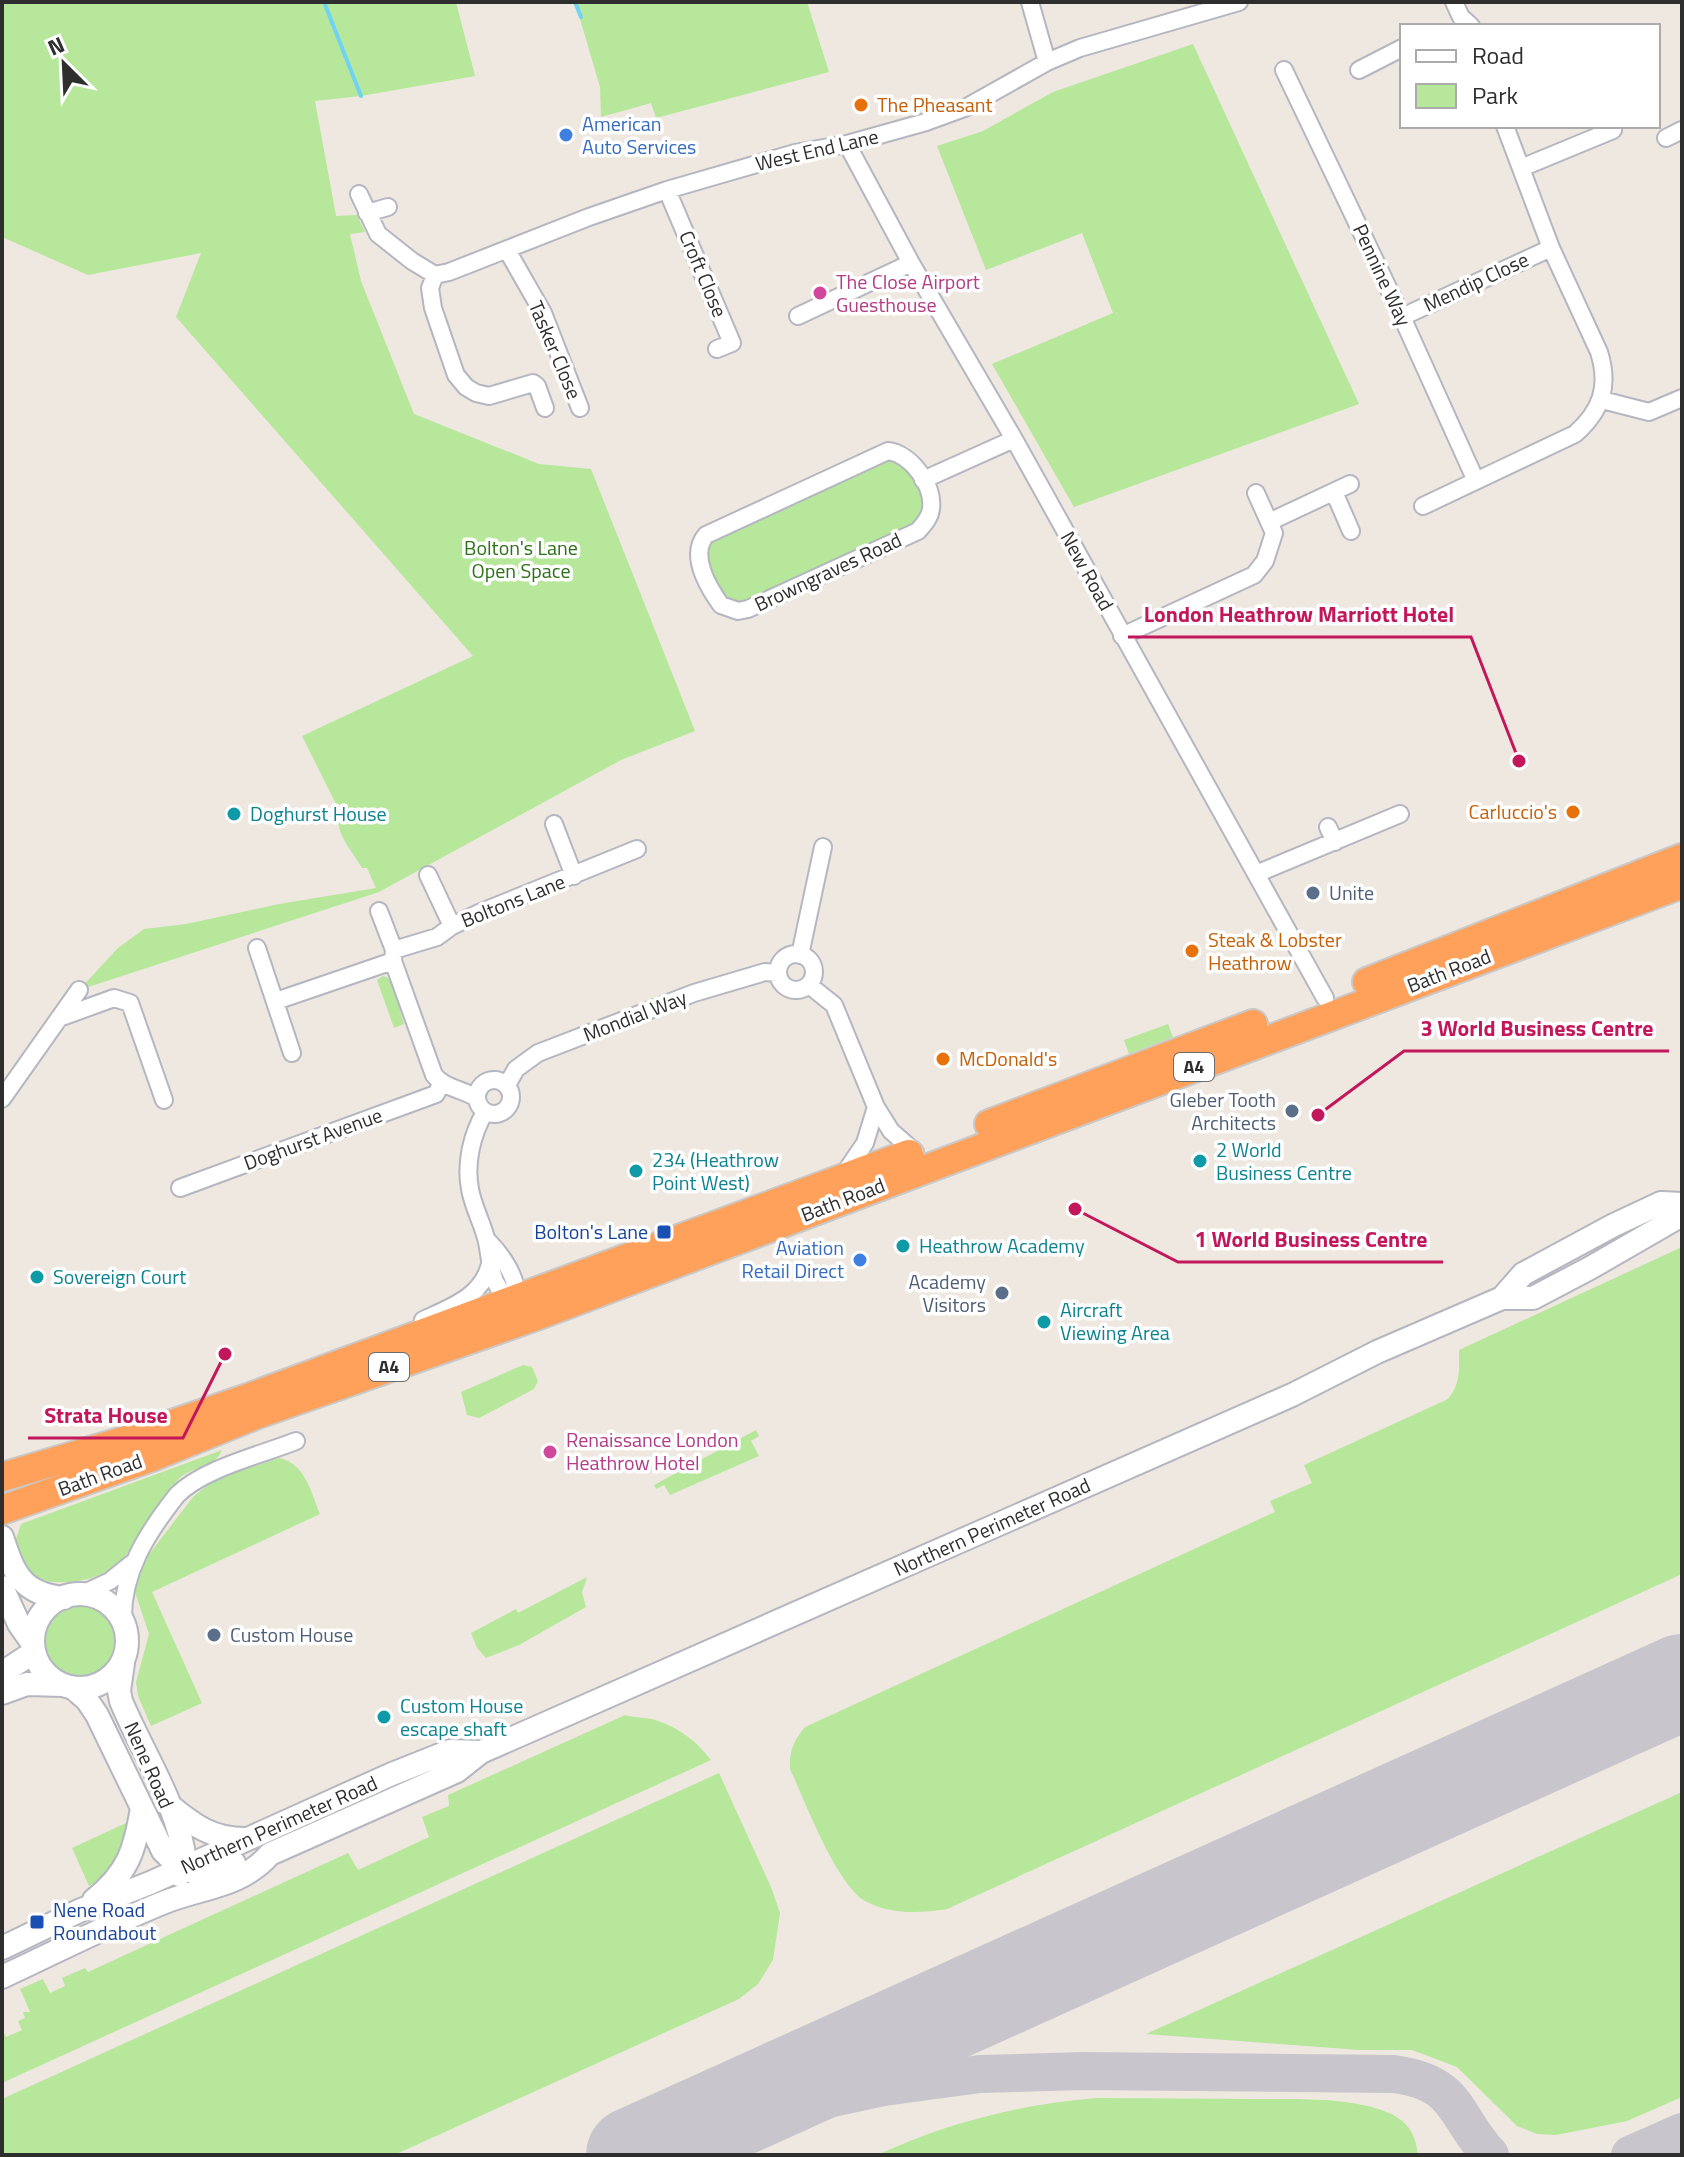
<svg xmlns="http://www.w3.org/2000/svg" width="1684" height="2157" font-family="'Titillium Web',sans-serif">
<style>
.green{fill:#b6e79b}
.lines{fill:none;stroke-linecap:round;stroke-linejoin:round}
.stream{stroke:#71d3f3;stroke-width:4}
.taxiway{stroke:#c8c6cc;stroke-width:38}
.runway{stroke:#c8c6cc;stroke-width:96}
.street-casing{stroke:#b4b6c1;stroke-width:20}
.secondary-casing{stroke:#b4b6c1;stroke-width:26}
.highway-casing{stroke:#c9c9c9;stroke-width:32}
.street{stroke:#fff;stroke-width:16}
.secondary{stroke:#fff;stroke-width:22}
.highway{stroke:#ffa05b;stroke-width:28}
.food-dot{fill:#e8710a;stroke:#fff;stroke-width:3}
.shop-dot{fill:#3f7fe0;stroke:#fff;stroke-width:3}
.hotel-dot{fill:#d1479c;stroke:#fff;stroke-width:3}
.culture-dot{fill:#0f9aa8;stroke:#fff;stroke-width:3}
.service-dot{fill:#5c6f8a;stroke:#fff;stroke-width:3}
.transit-dot{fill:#1a4fb4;stroke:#fff;stroke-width:3}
.labels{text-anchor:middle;stroke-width:7;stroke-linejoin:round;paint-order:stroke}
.shield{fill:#fff;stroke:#6d6d6d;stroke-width:2}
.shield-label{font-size:18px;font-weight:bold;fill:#2e2e2e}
.food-label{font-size:20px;fill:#c56008;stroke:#fff;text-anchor:start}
.shop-label{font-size:20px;fill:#366cbe;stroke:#fff;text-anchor:start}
.street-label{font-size:20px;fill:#2e2e2e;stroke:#fff}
.hotel-label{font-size:20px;fill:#b23c85;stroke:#fff;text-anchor:start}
.park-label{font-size:20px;fill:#2c7018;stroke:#fff}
.culture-label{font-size:20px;fill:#0d838f;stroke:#fff;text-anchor:start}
.service-label{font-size:20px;fill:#4e5e75;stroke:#fff;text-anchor:start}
.transit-label{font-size:20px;fill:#164399;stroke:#fff;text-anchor:end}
.leader{fill:none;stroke:#c2185b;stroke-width:3}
.callout-dot{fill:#c2185b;stroke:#fff;stroke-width:3}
.callout-label{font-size:22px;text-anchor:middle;font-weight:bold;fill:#c2185b;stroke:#fff;stroke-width:7;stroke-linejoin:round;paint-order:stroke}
</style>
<rect width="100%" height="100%" fill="#efe8e0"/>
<path class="green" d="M2,2H456L475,76L361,96L315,101L336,216L357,215L365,232L350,234L361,281L414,414L539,464L591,469L695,731L621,760L379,892L79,990L118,948L144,929L186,924L279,904L376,888L367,868H362C352,850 333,832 339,810L302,736L473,656L176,317L201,253L88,275L2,237Z
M575,2H807L829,72L656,118L651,103L601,117L600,87Z
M1193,44L1359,404L1074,507L992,364L1113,313L1082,233L986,270L937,146L983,131L1053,92Z
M892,457C917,473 933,499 915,526L741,605L724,601L705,566L709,540Z
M383,976L391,979L404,1024L394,1028L377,980Z
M1168,1024L1173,1037L1129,1054L1124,1040Z
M1682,1247V1574L947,1909C920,1913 893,1915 867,1902C837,1887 805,1801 790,1769C789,1751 794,1740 805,1727L1275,1512L1270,1501L1312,1483L1304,1465L1448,1399C1461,1383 1459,1370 1459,1350Z
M523,1365L532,1367L538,1381L534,1389L479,1418L467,1415L461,1392Z
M756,1430L759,1436L751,1441L759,1456L670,1495L664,1485L656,1489L654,1485Z
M222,1450C214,1468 196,1466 182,1476C175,1481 169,1493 164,1501C130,1548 120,1585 53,1582C30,1581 20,1559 16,1539L21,1524Z
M279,1458C305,1463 311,1492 320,1514L152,1592L202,1703L151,1726L138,1696L136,1682L149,1634L133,1586V1575L193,1497L214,1480Z
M587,1577L582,1592L586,1607L519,1645L486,1658L477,1648L471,1633L516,1609L518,1613Z
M42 1641a37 37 0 1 1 74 0a37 37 0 1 1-74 0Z
M625,1715C636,1718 648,1717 658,1721C680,1728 697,1742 711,1760L2,2083V2029L6,2037L22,2030L18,2021L25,2018L23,2012H30L20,1989L43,1979L50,1993L65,1986L62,1978L85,1968L88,1972L348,1853L358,1870L429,1837L422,1817L449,1806L448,1795Z
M719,1773L771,1887L780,1913L773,1960L758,1984L739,1999L394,2155H2V2099Z
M1682,1792V2097L1627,2121L1556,2135L1537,2134L1517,2126L1457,2067L1412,2050H1359L1146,2034Z
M126,1823C126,1849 112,1873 89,1886L72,1848Z
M1097,2098C1150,2098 1203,2099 1256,2099C1294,2099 1354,2097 1389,2113C1408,2121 1416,2135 1418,2155H877C947,2123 1020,2104 1097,2098Z"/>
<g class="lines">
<path class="stream" d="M324,2L361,96
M575,2L581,17"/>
<path class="taxiway" d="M693,2128L884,2087L980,2074L1083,2071L1394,2074C1460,2083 1453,2115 1490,2155
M1630,2155L1682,2132"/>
<path class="runway" d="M634,2155L1682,1682"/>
<g class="street-casing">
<path id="street" d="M1030,2L1047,62
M1454,2L1461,17L1471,26
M1284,70L1402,317L1476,481
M1359,70L1402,48
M1666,138L1682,130
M847,144L911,263L1014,439L1325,998
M1521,168L1613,130
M667,190L732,343L717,349
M359,194L378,234L412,261L435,275
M367,213L388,207
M507,250L543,313L580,408
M435,275L449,272L589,217L667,190L795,153L847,144L926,122L967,107L1047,62L1080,48L1239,2
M435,275L430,288L433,308L456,375L466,387L476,393L489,396L533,383L537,386L545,408
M798,316L911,263
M1402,317L1551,248
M1602,400L1649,412L1682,398
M888,451C911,454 934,485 931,509C930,518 924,524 918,531L748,609L738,611L721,605C708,587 689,555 706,535Z
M923,480L1014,439
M1334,492L1351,531
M1423,506L1575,434C1601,411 1610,387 1599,352L1551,248L1505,126
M1269,522L1350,484
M1122,636L1254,575L1265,561L1274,533L1256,493
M554,824L574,876
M1328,827L1335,842
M1256,874L1400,814
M428,875L452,926
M379,911L394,950L393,961L434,1075C444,1088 462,1089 477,1098
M257,948L292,1053
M394,950L437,937L452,926L479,913L637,849
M778 972a18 18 0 1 1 36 0a18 18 0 1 1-36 0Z
M800,955L823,847
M809,985L834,1005L876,1107L891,1131L915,1152
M276,1001L393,961
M59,1018L114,998L130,1003L164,1100
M477 1097a17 17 0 1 1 34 0a17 17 0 1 1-34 0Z
M507,1085L516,1069L538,1053L694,993L765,972L778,973
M2,1099L79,990
M485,1112C472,1134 465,1163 470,1189C473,1207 483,1224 487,1242C492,1265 489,1289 514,1300
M842,1177L865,1143L876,1107
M180,1188L436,1094L441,1084
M488,1241C499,1252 512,1270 515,1285C517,1292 514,1298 516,1305
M423,1320C451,1307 482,1297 490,1264
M82,1594L110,1581L131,1564
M123,1623C121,1573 147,1533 177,1495C204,1468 261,1455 296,1441"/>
</g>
<g class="secondary-casing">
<path id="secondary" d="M1502,1298L1523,1274L1614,1225L1661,1203L1682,1204
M2,1537C14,1574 22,1594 64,1598
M2,1587L19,1624L33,1644
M33 1641a47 47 0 1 1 94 0a47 47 0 1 1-94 0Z
M123,1663L119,1691L121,1701C140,1747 172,1796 182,1844C185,1854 183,1866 179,1875
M2,1673L34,1652
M72,1687L87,1700L97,1715L163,1851C188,1877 202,1878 234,1863
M2,1693L27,1684L63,1685
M169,1805C193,1825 212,1839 245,1839
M94,1900C128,1873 135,1850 142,1808
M2,1948L81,1910L150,1883L392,1774L450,1751L481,1752
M2,1977C56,1952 110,1924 165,1902C203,1887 241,1887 270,1854L457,1771L481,1752L1292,1395L1377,1352L1502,1298H1533L1590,1268L1682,1215"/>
</g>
<g class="highway-casing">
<path id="highway" d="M1367,982L1682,858
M989,1124L1253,1024
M2,1477L120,1442L245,1399L909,1154
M2,1510L152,1457L258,1414L539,1315L1682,884"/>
</g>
<use href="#street" class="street"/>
<use href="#secondary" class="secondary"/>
<use href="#highway" class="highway"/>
</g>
<g class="food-dot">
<circle cx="861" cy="105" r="8"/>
<circle cx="1573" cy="812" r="8"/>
<circle cx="1192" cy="951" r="8"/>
<circle cx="943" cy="1059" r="8"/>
</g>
<g class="shop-dot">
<circle cx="566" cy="135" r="8"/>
<circle cx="860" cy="1260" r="8"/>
</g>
<g class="hotel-dot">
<circle cx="820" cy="293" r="8"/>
<circle cx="550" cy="1452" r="8"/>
</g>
<g class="culture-dot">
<circle cx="234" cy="814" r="8"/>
<circle cx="1200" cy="1161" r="8"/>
<circle cx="636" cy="1171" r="8"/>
<circle cx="903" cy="1246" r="8"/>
<circle cx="37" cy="1277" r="8"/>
<circle cx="1044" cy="1322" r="8"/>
<circle cx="384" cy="1717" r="8"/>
</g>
<g class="service-dot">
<circle cx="1313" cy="893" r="8"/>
<circle cx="1292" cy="1111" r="8"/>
<circle cx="1002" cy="1293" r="8"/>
<circle cx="214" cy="1635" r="8"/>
</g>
<g class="transit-dot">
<rect x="656" y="1224" width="16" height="16" rx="4"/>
<rect x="29" y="1914" width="16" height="16" rx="4"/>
</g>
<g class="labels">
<g class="shield">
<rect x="1174" y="1053" width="40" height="28" rx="6"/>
<rect x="369" y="1353" width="40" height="28" rx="6"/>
</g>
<g class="shield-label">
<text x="1194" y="1073">A4</text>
<text x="389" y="1373">A4</text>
</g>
<g class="food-label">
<text x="877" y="112">The Pheasant</text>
<text x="1557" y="819" text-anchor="end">Carluccio's</text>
<text x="1208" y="947">Steak &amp; Lobster<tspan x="1208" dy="23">Heathrow</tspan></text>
<text x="959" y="1066">McDonald's</text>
</g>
<g class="shop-label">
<text x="582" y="131">American<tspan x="582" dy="23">Auto Services</tspan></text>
<text x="844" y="1255" text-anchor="end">Aviation<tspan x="844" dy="23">Retail Direct</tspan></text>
</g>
<g class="street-label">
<text transform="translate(817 150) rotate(-13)" y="7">West End Lane</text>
<text transform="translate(703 274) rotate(67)" y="7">Croft Close</text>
<text transform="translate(1382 275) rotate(65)" y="7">Pennine Way</text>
<text transform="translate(1476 282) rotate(-25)" y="7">Mendip Close</text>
<text transform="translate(555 350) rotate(67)" y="7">Tasker Close</text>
<text transform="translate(1087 571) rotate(61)" y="7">New Road</text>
<text transform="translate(828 572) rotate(-25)" y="7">Browngraves Road</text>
<text transform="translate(513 901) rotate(-22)" y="7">Boltons Lane</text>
<text transform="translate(1449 971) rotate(-21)" y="7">Bath Road</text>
<text transform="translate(635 1016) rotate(-21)" y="7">Mondial Way</text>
<text transform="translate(313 1139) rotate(-20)" y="7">Doghurst Avenue</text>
<text transform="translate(843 1200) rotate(-21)" y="7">Bath Road</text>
<text transform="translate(100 1475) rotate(-20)" y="7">Bath Road</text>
<text transform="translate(992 1527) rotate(-24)" y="7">Northern Perimeter Road</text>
<text transform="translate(149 1765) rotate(66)" y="7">Nene Road</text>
<text transform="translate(279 1825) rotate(-24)" y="7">Northern Perimeter Road</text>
</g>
<g class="hotel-label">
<text x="836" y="289">The Close Airport<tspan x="836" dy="23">Guesthouse</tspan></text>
<text x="566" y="1447">Renaissance London<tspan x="566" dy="23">Heathrow Hotel</tspan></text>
</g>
<g class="park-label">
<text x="521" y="555">Bolton's Lane<tspan x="521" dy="23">Open Space</tspan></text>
</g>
<g class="culture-label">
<text x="250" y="821">Doghurst House</text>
<text x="1216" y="1157">2 World<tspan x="1216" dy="23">Business Centre</tspan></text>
<text x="652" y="1167">234 (Heathrow<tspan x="652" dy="23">Point West)</tspan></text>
<text x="919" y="1253">Heathrow Academy</text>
<text x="53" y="1284">Sovereign Court</text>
<text x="1060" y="1317">Aircraft<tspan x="1060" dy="23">Viewing Area</tspan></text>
<text x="400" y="1713">Custom House<tspan x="400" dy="23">escape shaft</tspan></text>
</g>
<g class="service-label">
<text x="1329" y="900">Unite</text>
<text x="1276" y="1107" text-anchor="end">Gleber Tooth<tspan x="1276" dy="23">Architects</tspan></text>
<text x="986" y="1289" text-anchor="end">Academy<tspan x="986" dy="23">Visitors</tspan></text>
<text x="230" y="1642">Custom House</text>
</g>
<g class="transit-label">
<text x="648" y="1239">Bolton's Lane</text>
<text x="53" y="1917" text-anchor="start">Nene Road<tspan x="53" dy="23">Roundabout</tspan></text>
</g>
</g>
<path class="leader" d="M1519 761L1471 637H1128M1318 1115L1404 1051H1669M1075 1209L1178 1262H1443M225 1354L183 1438H28"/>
<g class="callout-dot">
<circle cx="1519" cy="761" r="8"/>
<circle cx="1318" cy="1115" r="8"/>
<circle cx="1075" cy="1209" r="8"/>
<circle cx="225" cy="1354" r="8"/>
</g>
<g class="callout-label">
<text x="1299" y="622">London Heathrow Marriott Hotel</text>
<text x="1537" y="1036">3 World Business Centre</text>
<text x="1311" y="1247">1 World Business Centre</text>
<text x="106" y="1423">Strata House</text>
</g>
<rect width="1684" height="2157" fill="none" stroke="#2e2e2e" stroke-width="8"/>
<rect x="1400" y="24" width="260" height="104" fill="#ffffff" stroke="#ababab" stroke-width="2"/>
<rect x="1416" y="50" width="40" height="12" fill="#ffffff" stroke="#ababab" stroke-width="2"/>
<text x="1472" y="64" font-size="24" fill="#2e2e2e">Road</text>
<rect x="1416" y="84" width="40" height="24" fill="#b6e79b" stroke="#ababab" stroke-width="2"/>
<text x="1472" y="104" font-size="24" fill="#2e2e2e">Park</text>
<g transform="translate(64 64) rotate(336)" stroke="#ffffff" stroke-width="6" paint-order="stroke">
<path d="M0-6L14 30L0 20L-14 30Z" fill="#2e2e2e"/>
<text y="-12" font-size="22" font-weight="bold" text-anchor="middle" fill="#2e2e2e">N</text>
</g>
</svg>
